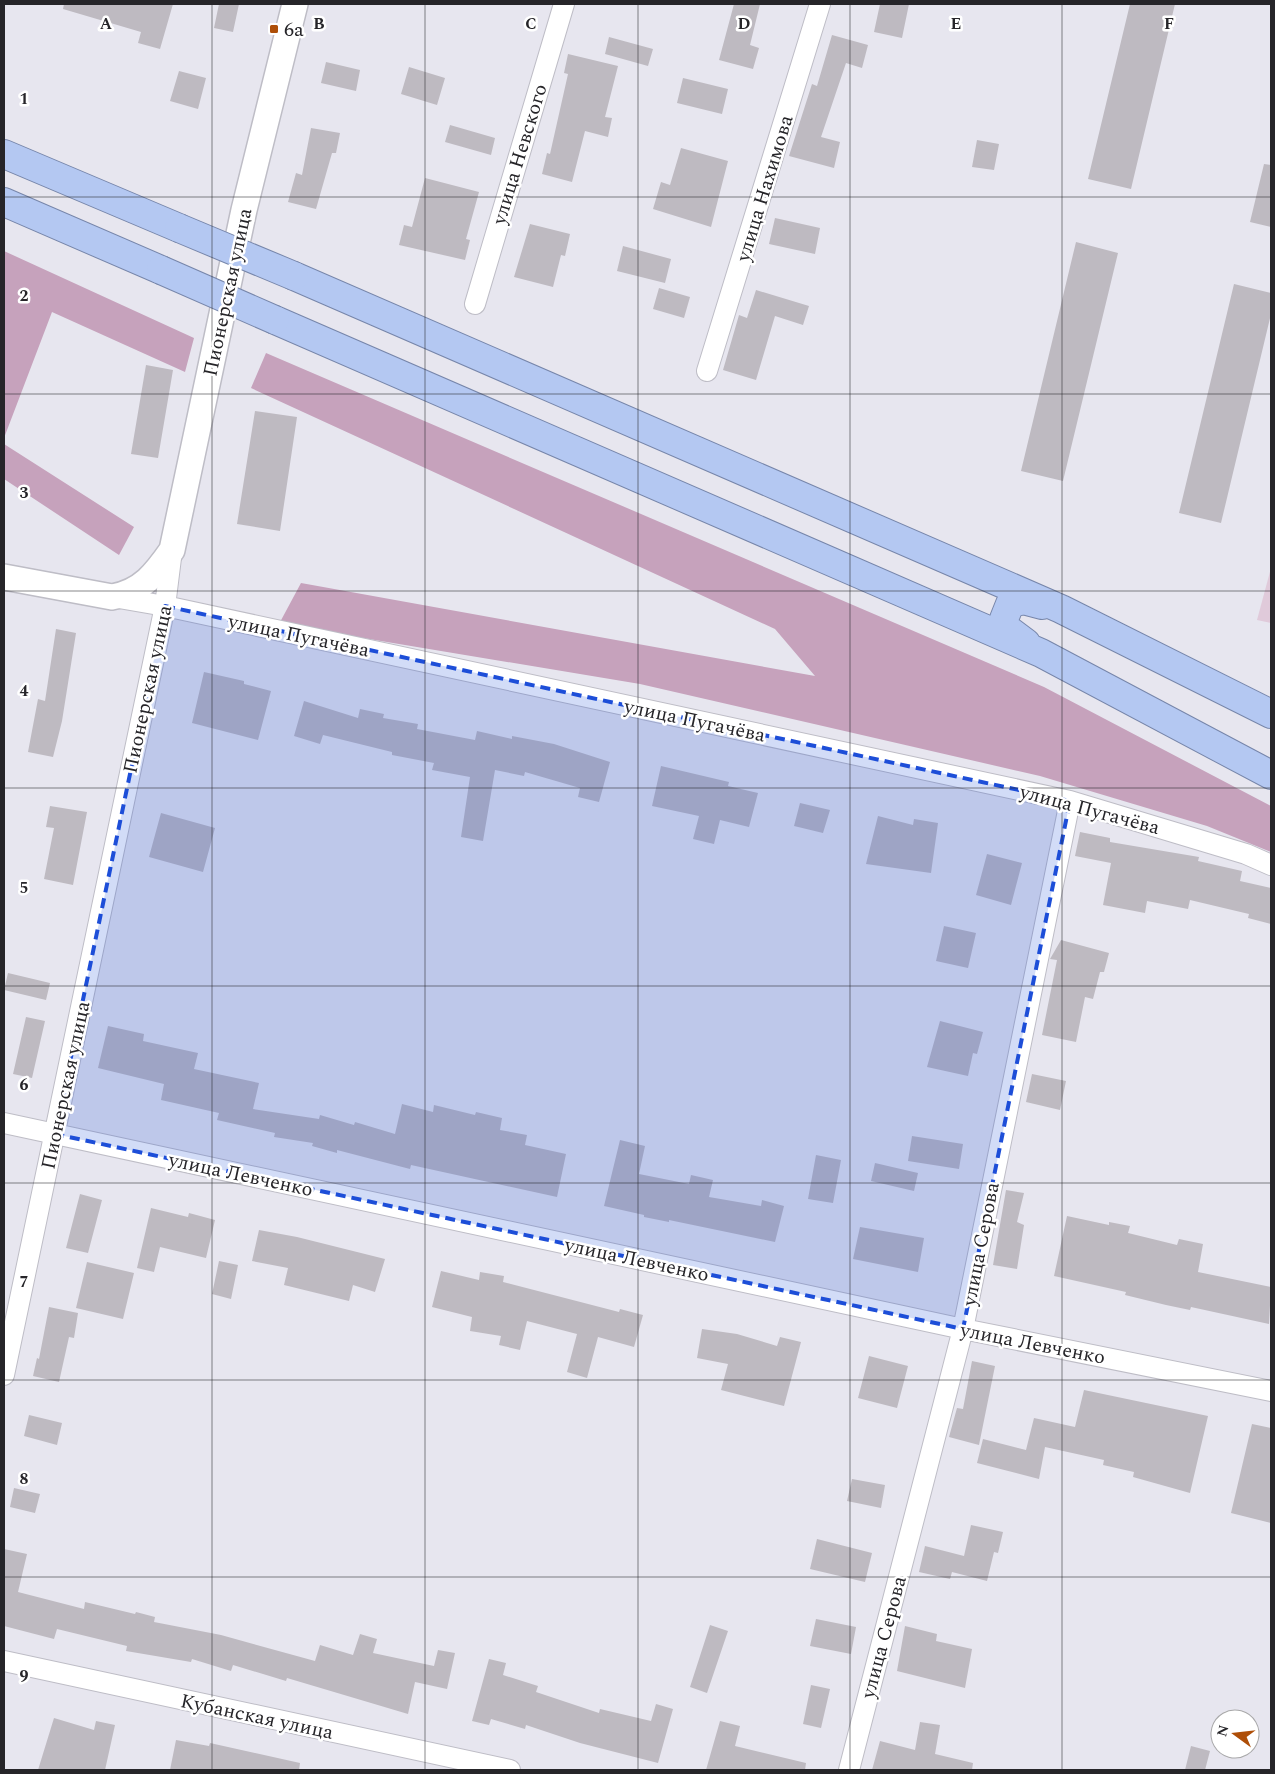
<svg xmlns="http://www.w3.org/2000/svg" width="1275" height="1774" font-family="Spectral,serif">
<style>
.green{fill:#e0cada}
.forest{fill:#c6a2bc}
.building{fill:#bebac1}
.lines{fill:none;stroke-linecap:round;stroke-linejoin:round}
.minor-casing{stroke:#bebdc6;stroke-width:22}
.tertiary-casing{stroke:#bebdc6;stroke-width:28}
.trunk-casing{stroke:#7786aa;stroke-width:30}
.minor{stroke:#fff;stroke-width:20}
.tertiary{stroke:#fff;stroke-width:25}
.trunk{stroke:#b4c8f2;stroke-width:28}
.trunk-bridge-casing{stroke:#7786aa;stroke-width:30;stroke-linecap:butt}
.trunk-bridge{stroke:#b4c8f2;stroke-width:28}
.marked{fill:#1d4ed8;fill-opacity:0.2;stroke:#1d4ed8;stroke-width:4;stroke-dasharray:10 6;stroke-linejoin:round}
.grid{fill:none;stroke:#262529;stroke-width:1;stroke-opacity:0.55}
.poi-dot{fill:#ae4e08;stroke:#fff;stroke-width:2}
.labels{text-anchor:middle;stroke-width:5;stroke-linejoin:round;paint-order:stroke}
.poi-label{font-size:20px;fill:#262529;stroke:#fff;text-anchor:start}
.street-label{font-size:20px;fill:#262529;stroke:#fff}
.grid-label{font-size:16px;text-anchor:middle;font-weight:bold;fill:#262529;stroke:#fff;stroke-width:5;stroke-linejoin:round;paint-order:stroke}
</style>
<rect width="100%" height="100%" fill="#e7e6ef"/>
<path class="green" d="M1271,568V623L1257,620Z"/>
<path class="forest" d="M4,251L194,338L185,372L52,312L4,438Z
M266,353L1044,687L1271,806V852L1207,826L1040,776L640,684L279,624L301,583L815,676L775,629L251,388Z
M4,444L134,527L119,555L4,479Z"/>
<path class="building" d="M64,4H173L160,49L138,43L141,32L63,9Z
M219,4H239L233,32L214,28Z
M734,4H760L750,45L759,48L753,69L719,60Z
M880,4H909L902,38L874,32Z
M1130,4H1175L1131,189L1088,179Z
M832,35L868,45L862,68L846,63L821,137L840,142L834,168L789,156L812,84L817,86Z
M609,37L653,49L648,66L605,54Z
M568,54L618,66L605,117L612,118L608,137L585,131L572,182L542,174L547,153L550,154L568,74L564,73Z
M326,62L360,70L356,91L321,83Z
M409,67L445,78L437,105L401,94Z
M179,71L206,78L198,109L170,101Z
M683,78L728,89L722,114L677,103Z
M450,125L495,138L491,155L445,142Z
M311,128L340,133L336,153H332L316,209L288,202L296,173L302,175Z
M977,140L999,144L994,170L972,167Z
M681,148L728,161L711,227L653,209L661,182L670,185Z
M1264,164L1271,165V227L1250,222Z
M425,178L479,192L466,239L470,240L465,260L399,245L404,225L412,227Z
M775,218L820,228L815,254L769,244Z
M530,224L570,234L565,256L561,255L553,287L514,277Z
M1076,242L1118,253L1063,481L1021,471Z
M623,246L671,259L665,283L617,271Z
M1234,284L1271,293V314L1221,523L1179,513Z
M659,288L690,297L684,318L653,309Z
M756,290L809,306L803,325L775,316L756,380L723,370L739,315L747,318Z
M146,365L173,370L158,458L131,454Z
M255,411L297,417L280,531L237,524Z
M56,629L76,633L62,721L53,757L28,752L38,699L45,701Z
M204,672L244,681V684L271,691L258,740L192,723Z
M304,701L358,718L360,709L384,714L383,718L418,724L417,729L475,740L477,731L512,739V736L554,744L610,762L599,802L578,797L580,788L525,772L524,776L495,770L483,841L461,837L470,777L432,770L434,763L392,755V752L323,735L320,744L294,736Z
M661,766L729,782L728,786L758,793L749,827L720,820L714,844L693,839L699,816L652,806Z
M800,803L830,810L823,833L794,826Z
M50,806L87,812L73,885L44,879L54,828L46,827Z
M161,813L215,828L203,872L149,857Z
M878,816L913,825L914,819L938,823L931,873L866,864Z
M1080,832L1110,838V842L1199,857L1198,861L1242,871L1240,881L1271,888V924L1248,918L1249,914L1190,900L1188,909L1147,901L1145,913L1103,905L1111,863L1075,856Z
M987,854L1022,863L1011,905L976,895Z
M944,926L976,933L968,968L936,961Z
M1061,940L1109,953L1104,972H1100L1093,999L1085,997L1076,1042L1042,1035L1057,960L1050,959Z
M8,973L50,983L46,1000L4,990Z
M26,1017L45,1021L32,1078L13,1074Z
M940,1021L983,1032L977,1054L973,1053L968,1076L927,1067Z
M108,1026L144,1034L143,1041L198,1053L194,1069L259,1083L253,1109L319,1119L320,1115L354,1125L355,1122L395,1134L402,1104L433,1112L434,1105L475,1115L476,1112L502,1118L500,1130L527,1135L525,1145L566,1154L557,1197L411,1165L410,1169L337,1150V1153L312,1146L313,1143L274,1137L275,1133L217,1120L219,1113L161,1100L164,1084L98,1068Z
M1032,1074L1066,1081L1060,1110L1026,1102Z
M912,1136L963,1144L959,1169L908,1161Z
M620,1140L645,1146L639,1174L689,1184L691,1175L713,1180L709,1197L761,1206L762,1200L784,1206L775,1242L669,1220V1222L644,1217V1215L604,1206Z
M816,1155L841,1160L833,1203L808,1199Z
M875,1163L918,1173L914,1191L871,1181Z
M1006,1190L1024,1193L1017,1222L1024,1225L1017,1269L993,1265Z
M80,1194L102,1200L88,1253L66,1248Z
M151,1208L188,1217L189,1213L215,1220L206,1258L160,1247L154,1272L137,1268Z
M1067,1216L1109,1225V1222L1130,1226L1128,1233L1177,1245L1179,1239L1203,1244L1198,1272L1271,1287L1269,1324L1191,1307L1190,1310L1166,1305L1125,1295L1126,1292L1054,1276Z
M860,1227L924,1238L918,1272L853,1259Z
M259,1230L297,1237L385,1259L375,1292L353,1285L349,1301L284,1285L288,1268L252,1261Z
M219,1261L238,1265L231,1299L212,1294Z
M87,1262L134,1273L123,1319L76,1308Z
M441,1271L479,1280L480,1272L504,1276L503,1282L619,1312L620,1309L643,1315L634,1347L598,1337L587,1378L567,1372L577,1334L527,1321L520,1350L499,1345L501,1336L470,1331L472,1317L432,1307Z
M49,1307L78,1313L74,1338L69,1337L59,1382L33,1376L37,1358L39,1359Z
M702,1329L737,1334L777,1346L780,1337L801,1342L784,1406L721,1390L728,1364L697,1358Z
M869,1356L908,1366L897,1408L858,1398Z
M972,1361L995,1366L979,1445L949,1437L957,1408L963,1409Z
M1084,1390L1208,1416L1190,1493L1133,1477L1134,1472L1103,1465L1104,1460L1045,1447L1039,1479L977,1463L983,1439L1026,1450L1034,1418L1075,1427Z
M29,1415L62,1423L57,1445L24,1436Z
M1252,1424L1271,1428V1523L1231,1513Z
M852,1479L885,1485L881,1508L847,1501Z
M14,1488L40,1494L35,1513L10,1507Z
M971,1525L1003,1532L998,1553L994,1552L987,1581L952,1572L950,1579L919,1572L925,1546L964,1556Z
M817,1539L872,1553L865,1582L810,1569Z
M4,1549L27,1554L18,1592L84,1609L85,1602L135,1614L136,1612L155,1617L154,1622L221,1635L315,1661L320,1645L353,1655L360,1634L377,1639L373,1653L434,1666L438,1650L455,1653L447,1689L415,1682L408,1714L287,1678L286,1681L233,1665L231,1671L192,1659L191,1662L126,1651L127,1646L57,1629L54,1639L4,1626Z
M816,1619L856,1627L851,1654L810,1646Z
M710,1625L728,1631L707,1693L690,1687Z
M905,1626L937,1634L936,1641L972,1649L965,1688L897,1671Z
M489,1659L506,1663L503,1675L538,1686L536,1692L599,1713L600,1709L651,1721L656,1704L673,1709L658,1763L580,1743L526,1725L525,1729L491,1719L489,1725L472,1721Z
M811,1685L830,1689L821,1728L803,1724Z
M54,1718L94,1730L96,1721L115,1725L105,1770H38Z
M720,1721L740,1726L735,1746L806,1763L805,1770H706Z
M920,1722L940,1725L935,1754L973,1763L972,1770H872L880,1741L915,1750Z
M176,1740L209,1746L210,1743L300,1763L299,1770H170Z
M1191,1746L1210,1751L1205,1770H1185Z"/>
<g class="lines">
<g class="minor-casing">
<path id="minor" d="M475,304L564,4
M707,371L820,4
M113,597L165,606L1070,801L1246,854L1271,865
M4,1123L963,1329L1271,1391
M4,1375L165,606L172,550
M4,1661L510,1770
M849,1770L963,1329L1070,801"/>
</g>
<g class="tertiary-casing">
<path id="tertiary" d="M4,577L112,597C142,592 156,573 172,550L244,210L295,4"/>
</g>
<g class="trunk-casing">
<path id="trunk" d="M4,154L179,228
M4,202L161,270
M294,276L1061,609L1271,714
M275,320L1041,653L1271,775
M1026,643L1006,628L1004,619L1010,604L1023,600L1042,605"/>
</g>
<use href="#minor" class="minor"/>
<use href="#tertiary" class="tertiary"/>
<use href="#trunk" class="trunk"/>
<g class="trunk-bridge-casing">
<path id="trunk-bridge" d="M179,228L294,276
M161,270L275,320"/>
</g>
<use href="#trunk-bridge" class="trunk-bridge"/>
</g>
<path class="marked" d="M165,606L1070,801L963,1329L55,1134Z"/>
<path class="grid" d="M212,4V1770M425,4V1770M638,4V1770M850,4V1770M1062,4V1770M4,197H1271M4,394H1271M4,591H1271M4,788H1271M4,986H1271M4,1183H1271M4,1380H1271M4,1577H1271"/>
<rect class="poi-dot" x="269" y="24" width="10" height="10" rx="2.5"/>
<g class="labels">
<g class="poi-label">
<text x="284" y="36">6а</text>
</g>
<g class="street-label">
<text transform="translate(519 154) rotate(-73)" y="7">улица Невского</text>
<text transform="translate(764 188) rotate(-73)" y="7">улица Нахимова</text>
<text transform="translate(227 292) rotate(-78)" y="7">Пионерская улица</text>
<text transform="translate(299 635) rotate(12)" y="7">улица Пугачёва</text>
<text transform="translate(147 689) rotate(-78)" y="7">Пионерская улица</text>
<text transform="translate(695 720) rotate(12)" y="7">улица Пугачёва</text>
<text transform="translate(1090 809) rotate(15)" y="7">улица Пугачёва</text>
<text transform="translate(65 1085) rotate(-78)" y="7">Пионерская улица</text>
<text transform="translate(241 1174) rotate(12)" y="7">улица Левченко</text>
<text transform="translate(980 1244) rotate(-79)" y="7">улица Серова</text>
<text transform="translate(637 1259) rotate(12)" y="7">улица Левченко</text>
<text transform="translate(1033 1343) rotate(11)" y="7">улица Левченко</text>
<text transform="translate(883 1637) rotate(-75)" y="7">улица Серова</text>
<text transform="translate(257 1716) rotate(12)" y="7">Кубанская улица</text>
</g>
</g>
<g class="grid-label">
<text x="106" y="29">A</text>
<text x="319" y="29">B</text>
<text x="531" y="29">C</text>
<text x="744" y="29">D</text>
<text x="956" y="29">E</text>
<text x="1169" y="29">F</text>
<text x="24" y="104">1</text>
<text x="24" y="301">2</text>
<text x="24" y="498">3</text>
<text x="24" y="696">4</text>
<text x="24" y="893">5</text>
<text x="24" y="1090">6</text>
<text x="24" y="1287">7</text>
<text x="24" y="1484">8</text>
<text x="24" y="1681">9</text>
</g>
<rect width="1275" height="1774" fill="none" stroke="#262529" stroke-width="10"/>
<g transform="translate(1235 1734) rotate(285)"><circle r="24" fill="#ffffff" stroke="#a8a8a9"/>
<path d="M0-4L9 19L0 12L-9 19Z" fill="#ae4e08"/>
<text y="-8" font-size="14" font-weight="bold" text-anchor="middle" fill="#262529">N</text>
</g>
</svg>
